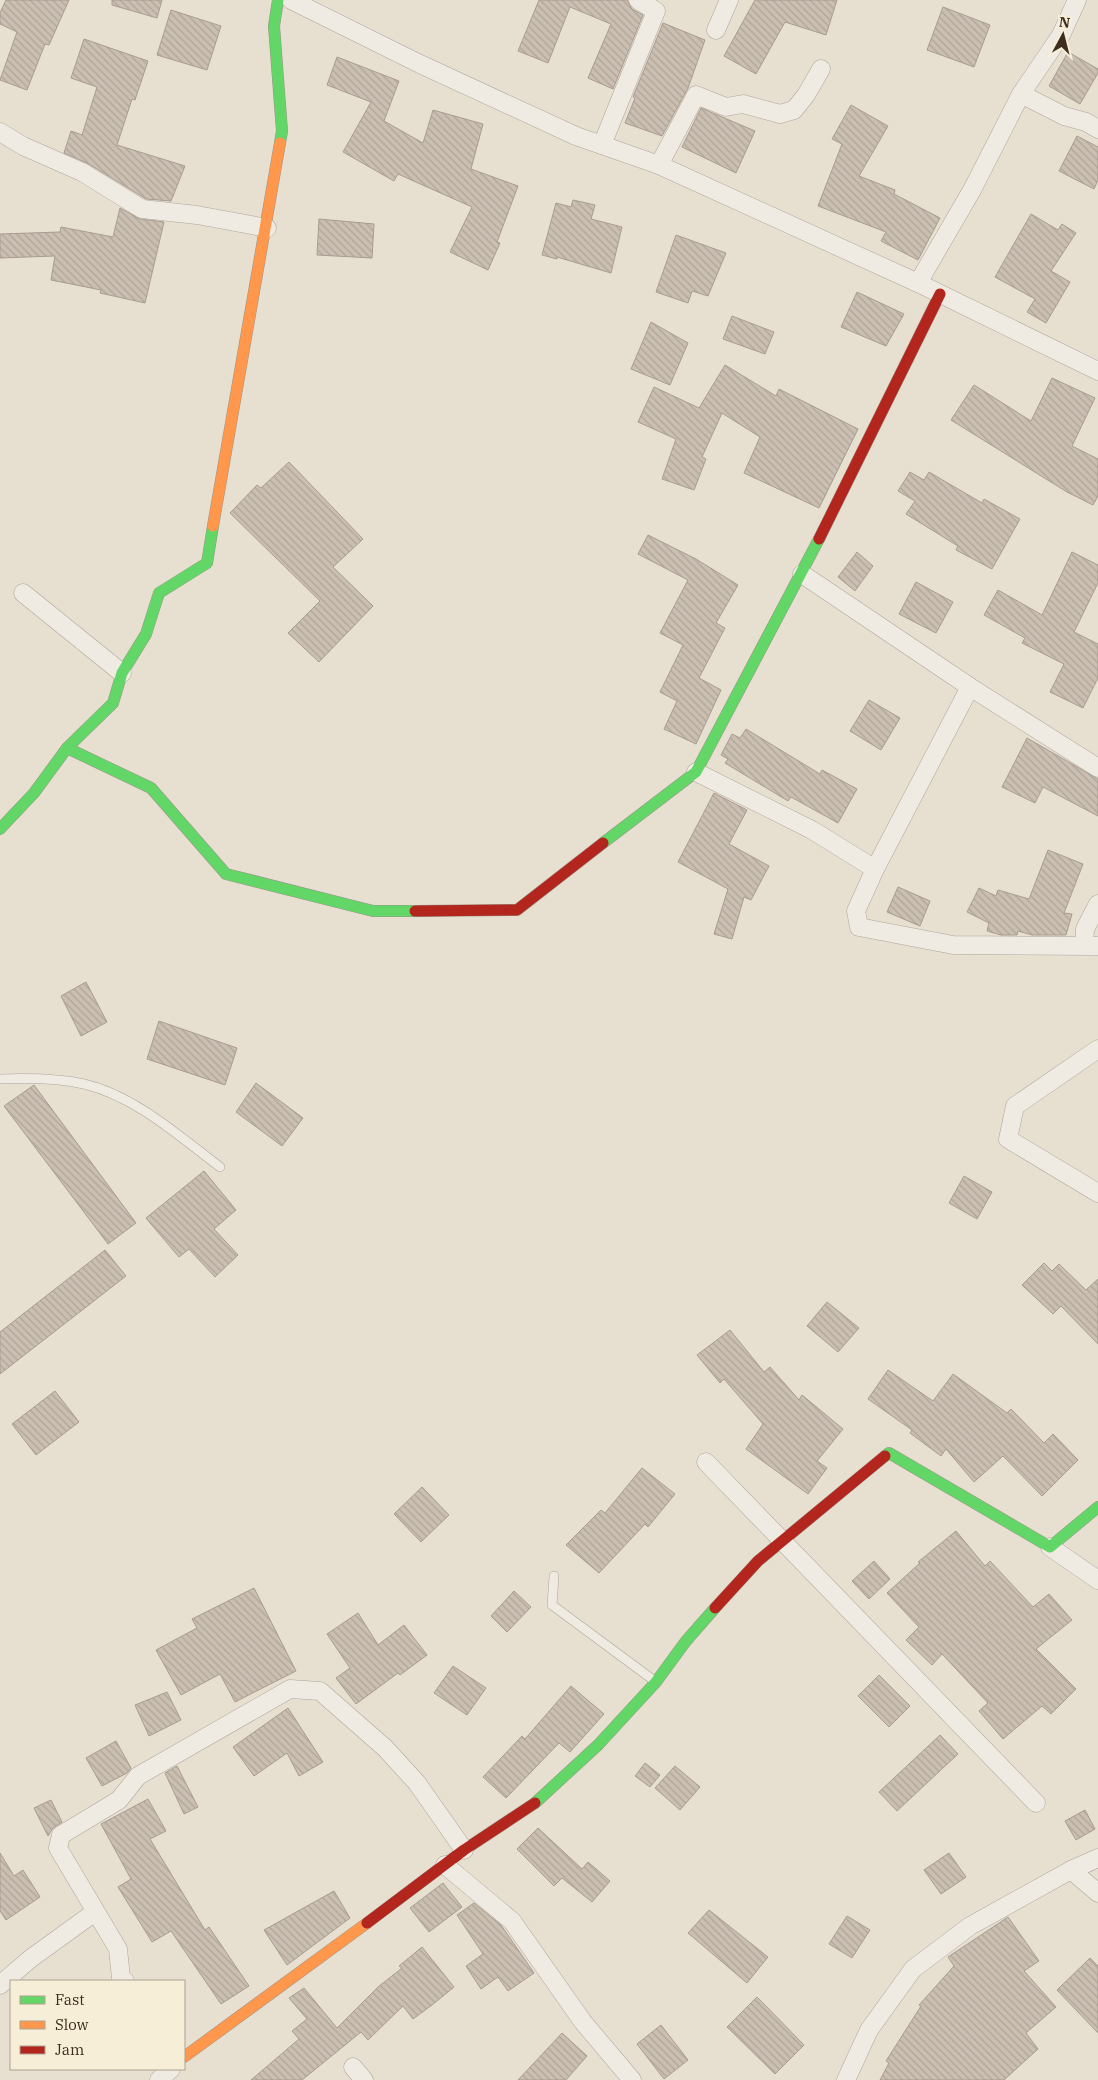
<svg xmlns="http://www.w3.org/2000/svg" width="1098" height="2080" viewBox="0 0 1098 2080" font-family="'IBM Plex Serif',serif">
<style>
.building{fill:url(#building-back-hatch);stroke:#a89c90}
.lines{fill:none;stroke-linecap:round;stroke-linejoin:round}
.lane-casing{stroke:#ada599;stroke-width:10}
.street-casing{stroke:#ada599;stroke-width:19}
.fast-casing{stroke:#9c958a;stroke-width:12}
.slow-casing{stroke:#9c958a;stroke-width:12}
.jam-casing{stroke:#9c958a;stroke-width:12}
.lane{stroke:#efebe3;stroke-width:9}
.street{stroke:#efebe3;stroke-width:18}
.fast{stroke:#63d668;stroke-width:11}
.slow{stroke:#ff974d;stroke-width:11}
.jam{stroke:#b3261e;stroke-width:11}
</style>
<defs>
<pattern id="building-back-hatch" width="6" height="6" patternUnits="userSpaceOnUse" patternTransform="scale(1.25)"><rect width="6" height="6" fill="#cbbfb2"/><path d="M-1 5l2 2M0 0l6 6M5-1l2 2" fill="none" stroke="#afa499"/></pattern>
</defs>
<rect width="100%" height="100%" fill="#e7e0d1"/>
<g class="building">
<polygon points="6,0 69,0 49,45 45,44 27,90 0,80 17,32 0,24 0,13"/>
<polygon points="112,0 162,0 157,18 112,5"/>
<polygon points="539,0 627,0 632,9 643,15 613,89 588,78 611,24 570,7 548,63 518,51"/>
<polygon points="755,0 837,0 826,35 785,22 756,74 724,56"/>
<polygon points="943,7 990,25 974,67 927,50"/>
<polygon points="171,10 221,26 207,70 157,55"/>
<polygon points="663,23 705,40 688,88 662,136 625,123 635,98 633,97"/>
<polygon points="84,39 148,61 135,100 132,99 117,145 185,166 171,201 146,199 87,163 64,153 71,131 82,135 97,87 71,78"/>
<polygon points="1068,52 1098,69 1098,73 1080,104 1049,86"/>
<polygon points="337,57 399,81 384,121 423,143 433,110 483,124 471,169 518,186 497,242 500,243 488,270 450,252 472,207 398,174 394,181 343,152 371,102 327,85"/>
<polygon points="851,105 888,126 859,176 895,190 894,194 940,218 918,260 881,241 886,232 818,206 842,144 832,139"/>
<polygon points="701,108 755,131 736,173 682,147"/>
<polygon points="1077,136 1098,147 1098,180 1094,189 1059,171"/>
<polygon points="573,200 595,205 591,219 622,227 611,273 557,257 557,259 542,255 556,203 571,207"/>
<polygon points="120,208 140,219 164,222 145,303 100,293 101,290 51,280 55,256 0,258 0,234 60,232 61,227 113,237"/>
<polygon points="1031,214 1058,230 1062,224 1076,233 1051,271 1070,282 1046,323 1027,312 1035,299 995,277"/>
<polygon points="319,219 374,224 372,258 317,255"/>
<polygon points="676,235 726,253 708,296 692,291 688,303 656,292"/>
<polygon points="857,292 904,314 886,346 841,327"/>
<polygon points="732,316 774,332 765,354 723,339"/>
<polygon points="651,322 688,343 670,385 631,369"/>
<polygon points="725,365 776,396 779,389 858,429 819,508 744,473 760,437 722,413 702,457 706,459 694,490 662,479 676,439 638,422 654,387 699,408"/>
<polygon points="1052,378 1095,398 1072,446 1098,459 1098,496 1093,505 1067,492 951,420 974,385 1031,421"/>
<polygon points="289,462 363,539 333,567 373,606 319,662 288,633 320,601 230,513 257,485 261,488"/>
<polygon points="910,472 924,480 929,472 982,503 984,499 1020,519 992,569 956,550 958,546 906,514 915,501 898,491"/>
<polygon points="648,535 696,559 738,585 716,623 725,628 699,678 721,690 696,744 664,729 677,701 660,692 683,645 660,633 688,580 638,554"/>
<polygon points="857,552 873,566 855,591 838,577"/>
<polygon points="1072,552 1098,565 1098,583 1074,632 1098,644 1098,678 1083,708 1050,692 1064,664 1022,643 1025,638 984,615 998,590 1042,615"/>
<polygon points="916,582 953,602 936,633 899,614"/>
<polygon points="869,700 900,718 881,750 850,731"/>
<polygon points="746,729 820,774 822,770 857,789 838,823 791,797 788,801 725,763 728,759 721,755 732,734 740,738"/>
<polygon points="1027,738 1098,779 1098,816 1043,787 1035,803 1002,787"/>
<polygon points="714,793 747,810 729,844 769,866 751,900 744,897 732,939 714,934 728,889 678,862"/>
<polygon points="1048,850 1083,864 1064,913 1072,914 1066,935 1032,935 1018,931 1017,935 1001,935 987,931 989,923 967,912 979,888 996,896 998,890 1029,899"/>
<polygon points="898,887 930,901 920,926 887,912"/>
<polygon points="86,982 107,1022 81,1036 61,996"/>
<polygon points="159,1021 237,1048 225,1085 147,1059"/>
<polygon points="256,1083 303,1118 282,1146 236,1112"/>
<polygon points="34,1085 136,1223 108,1244 4,1106"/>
<polygon points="204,1171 236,1210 214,1229 238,1255 215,1277 189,1249 179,1257 146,1218"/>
<polygon points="964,1176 992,1192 977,1219 949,1203"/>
<polygon points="105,1250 126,1276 0,1374 0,1332"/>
<polygon points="1044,1263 1052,1271 1059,1264 1086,1290 1098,1279 1098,1344 1061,1306 1053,1314 1022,1285"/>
<polygon points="827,1302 859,1328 838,1352 807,1326"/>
<polygon points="730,1330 764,1372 770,1367 799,1400 802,1395 843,1429 817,1461 827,1468 808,1494 746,1449 763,1424 724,1379 720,1383 697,1355"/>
<polygon points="888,1370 933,1401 953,1374 1007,1413 1011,1409 1044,1443 1053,1434 1078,1460 1042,1496 1003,1456 974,1482 946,1449 941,1456 910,1433 912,1430 868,1399"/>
<polygon points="55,1391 79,1422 36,1455 12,1424"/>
<polygon points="642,1468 675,1494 648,1527 645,1524 599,1573 566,1545 601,1510 605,1513"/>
<polygon points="422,1487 449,1515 421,1542 394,1514"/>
<polygon points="956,1531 985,1566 990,1561 1033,1607 1049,1594 1072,1620 1036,1649 1076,1689 1051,1714 1042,1706 1003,1739 979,1711 988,1703 942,1654 932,1665 906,1640 919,1627 887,1593 920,1563 918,1562"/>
<polygon points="874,1561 890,1579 869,1599 852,1581"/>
<polygon points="254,1588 296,1671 235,1702 220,1674 181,1695 156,1650 197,1628 192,1619"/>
<polygon points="514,1591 531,1607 507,1632 491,1616"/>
<polygon points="358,1613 378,1645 404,1625 427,1655 400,1675 398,1673 356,1704 336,1678 350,1668 327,1634"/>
<polygon points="453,1666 486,1688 467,1715 434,1693"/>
<polygon points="879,1675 910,1706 889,1727 858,1696"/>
<polygon points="571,1686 604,1714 570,1752 559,1743 506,1798 483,1777 522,1736 525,1739"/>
<polygon points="167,1692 181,1720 149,1736 135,1705"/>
<polygon points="288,1708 323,1762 299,1776 287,1753 254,1776 233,1747"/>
<polygon points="940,1735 958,1754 897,1811 879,1792"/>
<polygon points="116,1741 131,1768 127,1773 102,1786 86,1758"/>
<polygon points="645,1763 660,1775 650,1787 635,1776"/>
<polygon points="177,1766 198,1807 184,1814 165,1773"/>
<polygon points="675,1766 700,1787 680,1810 655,1788"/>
<polygon points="148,1799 166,1831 150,1839 205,1930 209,1927 249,1986 221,2004 171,1931 152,1942 118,1887 131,1879 101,1824"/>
<polygon points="51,1800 62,1822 53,1828 48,1836 34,1808"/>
<polygon points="1085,1810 1095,1829 1076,1840 1065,1821"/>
<polygon points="538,1828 582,1869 588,1862 610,1881 592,1902 562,1878 554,1886 517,1849"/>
<polygon points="0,1853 14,1876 23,1870 40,1897 6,1920 0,1911"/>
<polygon points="949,1853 966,1877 941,1894 924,1870"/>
<polygon points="443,1883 462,1907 429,1932 410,1908"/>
<polygon points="334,1891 350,1918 287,1965 264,1930"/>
<polygon points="474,1903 501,1925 534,1973 508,1991 498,1977 481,1989 466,1966 483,1954 457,1915"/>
<polygon points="709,1910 768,1957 747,1983 688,1933"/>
<polygon points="847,1916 870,1930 852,1958 829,1944"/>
<polygon points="1008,1917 1039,1961 1024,1971 1056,2007 1026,2033 1038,2049 1004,2080 880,2080 889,2063 886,2061 921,2006 919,2005 954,1966 948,1957"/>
<polygon points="422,1947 454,1987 432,2005 413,2019 403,2006 368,2040 361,2032 302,2080 251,2080 299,2039 292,2031 307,2019 289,1998 304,1988 337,2028 378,1987 402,1968 399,1966"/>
<polygon points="1090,1958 1098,1966 1098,2033 1057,1990"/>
<polygon points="757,1997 804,2045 775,2074 727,2027"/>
<polygon points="661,2025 688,2060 664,2079 637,2044"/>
<polygon points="562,2033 587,2056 566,2080 518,2080"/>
</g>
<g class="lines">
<defs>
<g id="lane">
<path d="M0 1079C27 1078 57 1078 84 1084 135 1096 179 1136 220 1167"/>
<polyline points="554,1576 552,1605 656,1682"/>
</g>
<g id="street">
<polyline points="291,0 420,64 576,136 659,165 918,283 1098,371"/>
<polyline points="716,30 729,0"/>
<polyline points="1021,94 1064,116 1086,122 1098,129"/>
<polyline points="0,132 23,146 82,172 142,209 197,215 267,228"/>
<polyline points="602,145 656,11 638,0"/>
<polyline points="659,165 696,95 726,107 743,104 780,114 794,110 806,95 821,69"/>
<polyline points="918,283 972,190 1021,94 1061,35 1077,0"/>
<polyline points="802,574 970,687 1098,768"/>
<polyline points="23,593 122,673"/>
<polyline points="696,772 812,830 875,869 856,911 859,927 953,945 1098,946"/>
<polyline points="875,869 970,687"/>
<polyline points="1084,945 1085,929 1098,904"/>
<polyline points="1098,1049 1015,1106 1008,1139 1098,1193"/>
<polyline points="706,1462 1036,1803"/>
<polyline points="1050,1547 1098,1580"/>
<polyline points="445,1865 512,1921 583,2022 632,2080"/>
<polyline points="1071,1870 1098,1893"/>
<polyline points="125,1981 121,1978 118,1949 58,1848 61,1835 119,1800 138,1776 290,1689 320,1691 385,1748 417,1783 464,1850"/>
<polyline points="0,1985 30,1959 95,1912"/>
<polyline points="353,2067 364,2080"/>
<polyline points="159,2080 171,2069"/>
<polyline points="846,2080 869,2030 913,1969 970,1926 1071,1870 1098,1858"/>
</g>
<g id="fast">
<polyline points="278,0 274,26 282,131 280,143"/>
<polyline points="67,748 151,788 226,874 373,911 415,911"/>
<polyline points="0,829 34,793 67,748 113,703 122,673 146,634 159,593 207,563 213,526"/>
<polyline points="603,843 696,772 819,539"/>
<polyline points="885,1456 889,1453 1050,1547 1098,1507"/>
<polyline points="535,1803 598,1745 656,1682 686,1641 715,1608"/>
</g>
<g id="slow">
<polyline points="213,526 280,143"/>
<polyline points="184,2057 367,1923"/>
</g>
<g id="jam">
<polyline points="819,539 940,294"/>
<polyline points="415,911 517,910 603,843"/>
<polyline points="715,1608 758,1561 885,1456"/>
<polyline points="367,1923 464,1850 535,1803"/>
</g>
</defs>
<use href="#lane" class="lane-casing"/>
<use href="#street" class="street-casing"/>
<use href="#fast" class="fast-casing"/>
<use href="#slow" class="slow-casing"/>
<use href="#jam" class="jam-casing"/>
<use href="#lane" class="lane"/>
<use href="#street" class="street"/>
<use href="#fast" class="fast"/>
<use href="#slow" class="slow"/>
<use href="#jam" class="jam"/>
</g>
<rect x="10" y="1980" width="175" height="90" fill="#f7eed8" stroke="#ada18e"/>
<rect x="20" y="1996" width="25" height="8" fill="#63d668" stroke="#ada18e"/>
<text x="55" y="2005" font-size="15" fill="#3d2e20">Fast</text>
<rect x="20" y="2021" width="25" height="8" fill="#ff974d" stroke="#ada18e"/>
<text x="55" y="2030" font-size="15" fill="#3d2e20">Slow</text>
<rect x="20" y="2046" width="25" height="8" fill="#b3261e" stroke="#ada18e"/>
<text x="55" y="2055" font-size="15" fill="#3d2e20">Jam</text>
<g transform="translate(1063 35) rotate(7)" stroke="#f7eed8" stroke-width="4" paint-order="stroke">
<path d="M0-4L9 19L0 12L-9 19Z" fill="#3d2e20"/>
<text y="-8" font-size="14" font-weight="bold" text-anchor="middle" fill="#3d2e20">N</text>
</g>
</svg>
